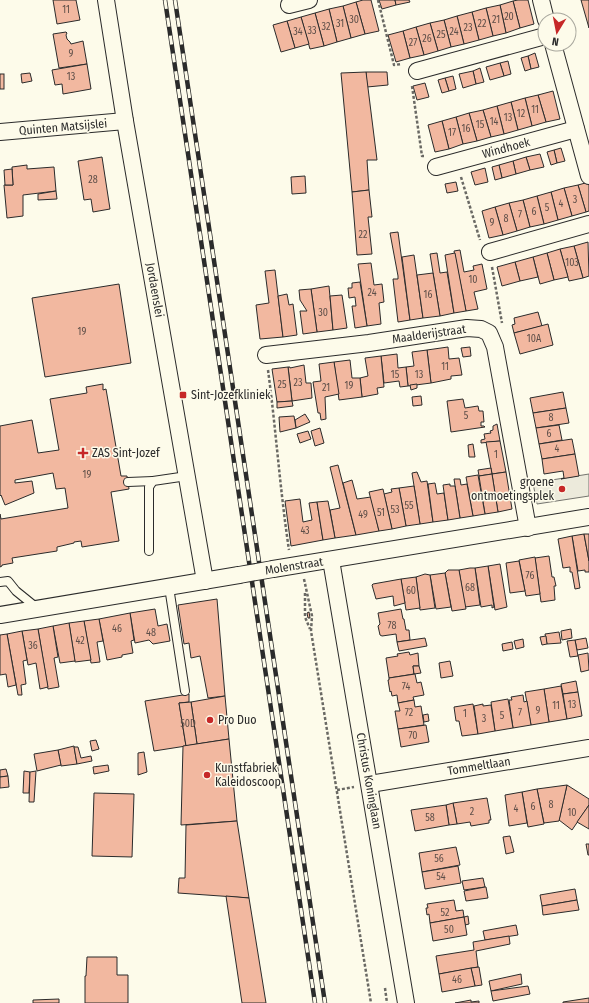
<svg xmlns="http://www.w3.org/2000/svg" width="589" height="1003" viewBox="0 0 589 1003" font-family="'Fira Sans Condensed',sans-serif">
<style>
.parking{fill:#eceadb;stroke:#74746e}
.building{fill:#f2b8a0;stroke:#2b2b2b}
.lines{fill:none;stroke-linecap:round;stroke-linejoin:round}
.lane-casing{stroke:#2b2b2b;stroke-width:10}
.street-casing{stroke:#2b2b2b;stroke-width:18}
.path{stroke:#6a6964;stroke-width:2.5;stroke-dasharray:3 2;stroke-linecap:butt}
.lane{stroke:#fdfbea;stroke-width:8}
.street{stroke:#fdfbea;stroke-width:16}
.rail-casing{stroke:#2b2b2b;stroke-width:4.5}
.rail{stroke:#fdfbea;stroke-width:3;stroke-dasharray:9;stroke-linecap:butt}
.street-bridge-casing{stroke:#2b2b2b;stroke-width:18;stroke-linecap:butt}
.street-bridge{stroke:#fdfbea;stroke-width:16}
.poi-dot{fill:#c62828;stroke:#fdfbea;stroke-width:1.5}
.labels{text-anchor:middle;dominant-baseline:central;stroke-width:3;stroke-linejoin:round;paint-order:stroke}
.number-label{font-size:10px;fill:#5d4e48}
.street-label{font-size:12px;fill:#2b2b2b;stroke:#fdfbea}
.poi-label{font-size:12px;fill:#2b2b2b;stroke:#fdfbea;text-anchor:start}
</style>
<rect width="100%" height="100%" fill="#fdfbea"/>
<polygon class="parking" points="589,474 589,496 537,504 533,483"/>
<g class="building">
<polygon points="53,0 76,0 80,20 57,24"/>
<polygon points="363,0 371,0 379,31 365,34 356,2"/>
<polygon points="379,0 395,0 396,5 382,9"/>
<polygon points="395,0 409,0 410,2 396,5"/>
<polygon points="518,0 528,0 534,24 520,28 513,1"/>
<polygon points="581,0 589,0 589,28"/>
<polygon points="513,1 520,28 506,33 500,5"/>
<polygon points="356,2 365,34 351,38 343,6"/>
<polygon points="500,5 506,33 493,36 486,8"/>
<polygon points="343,6 351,38 337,42 329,9"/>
<polygon points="486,8 493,36 479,40 472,12"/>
<polygon points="329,9 337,42 324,46 315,13"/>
<polygon points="472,12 479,40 464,44 457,16"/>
<polygon points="315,13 324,46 310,49 301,17"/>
<polygon points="457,16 464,44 451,47 444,20"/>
<polygon points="301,17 309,44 295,48 287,21"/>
<polygon points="444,20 451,47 438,51 430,23"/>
<polygon points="287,21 295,48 281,52 273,25"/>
<polygon points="430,23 438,51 424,55 416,27"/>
<polygon points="416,27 424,55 410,58 403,31"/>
<polygon points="403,31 410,58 396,62 388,35"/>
<polygon points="66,32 67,33 66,35 67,39 70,42 71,44 83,41 87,64 59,68 53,34"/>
<polygon points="535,53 539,67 531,69 528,56"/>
<polygon points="528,56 531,69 525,71 521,58"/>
<polygon points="508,61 511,74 504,76 500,63"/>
<polygon points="500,63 504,76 490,80 486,67"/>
<polygon points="87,64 91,89 63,94 62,84 55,85 52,70"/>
<polygon points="480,68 484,82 476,84 473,71"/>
<polygon points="473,71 476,84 463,88 459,74"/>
<polygon points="366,72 387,72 388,85 367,87"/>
<polygon points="366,72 377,160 367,160 369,190 352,192 341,73"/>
<polygon points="30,73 32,81 22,83 21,74"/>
<rect x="0" y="74" width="4" height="15"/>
<polygon points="453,76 456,89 449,91 445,78"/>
<polygon points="445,78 449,91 442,93 438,80"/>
<polygon points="425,83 429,97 417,100 413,86"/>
<polygon points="553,91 560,119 546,122 538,95"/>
<polygon points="538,95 546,122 532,126 525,98"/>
<polygon points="525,98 532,126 518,130 511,102"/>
<polygon points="511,102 518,130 504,134 497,106"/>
<polygon points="497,106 504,134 491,137 483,110"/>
<polygon points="483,110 491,137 477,141 469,113"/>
<polygon points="469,113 477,141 463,144 456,117"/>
<polygon points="456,117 463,144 449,149 442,121"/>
<polygon points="442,121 449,149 435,152 428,125"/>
<polygon points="561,148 565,161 557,163 554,150"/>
<polygon points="554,150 557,163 551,165 547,152"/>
<polygon points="540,154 544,167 530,170 526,157"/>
<polygon points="102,157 110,209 93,212 91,199 84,200 78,161"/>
<polygon points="526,157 530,170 516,174 513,161"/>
<polygon points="513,161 516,174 502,178 499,165"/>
<polygon points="27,165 27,169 54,167 56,191 23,195 23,216 7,218 4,185 13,185 12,167"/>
<polygon points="499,165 502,178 495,180 492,167"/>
<polygon points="485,168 488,182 475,185 471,172"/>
<polygon points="12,169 13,185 5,185 4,170"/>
<polygon points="305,176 306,193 292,194 291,177"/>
<polygon points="456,182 458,191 447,193 445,184"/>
<polygon points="589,182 589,211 586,212 578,185"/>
<polygon points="578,185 586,212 572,216 564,188"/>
<polygon points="564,188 572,216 558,220 551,192"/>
<polygon points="369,190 372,217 368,217 372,254 357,255 352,192"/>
<polygon points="56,191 57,199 38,200 38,194"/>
<polygon points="551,192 558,220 544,224 537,196"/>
<polygon points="537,196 544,224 530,227 523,200"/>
<polygon points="523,200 530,227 517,231 509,203"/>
<polygon points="509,203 517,231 503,235 495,207"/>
<polygon points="495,207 503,235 489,238 482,211"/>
<polygon points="398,232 410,320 398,322 393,279 398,279 398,276 390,233"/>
<polygon points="588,242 589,276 583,278 574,246"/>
<polygon points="574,246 583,278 569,281 560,249"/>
<polygon points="560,249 568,277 554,280 547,253"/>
<polygon points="460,250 464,272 474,270 473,266 482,264 487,289 474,292 478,309 466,311 454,251"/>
<polygon points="437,253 440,273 447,272 454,313 440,316 430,254"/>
<polygon points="455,253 466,311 454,313 445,255"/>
<polygon points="547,253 554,280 540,284 533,257"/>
<polygon points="414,255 423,318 410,320 402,257"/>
<polygon points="533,257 538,277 520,281 515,262"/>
<polygon points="515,262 520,281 502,286 497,267"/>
<polygon points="371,263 374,285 382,284 384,302 379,303 381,324 367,326 358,264"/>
<polygon points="275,270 283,337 260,339 256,305 269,303 265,271"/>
<polygon points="433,273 440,316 423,318 417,275"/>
<polygon points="360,282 367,326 355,328 352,306 356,306 355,297 349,298 348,288 352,288 352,283"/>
<polygon points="119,284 131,363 45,377 32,298"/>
<polygon points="329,286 333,330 317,332 311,289"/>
<polygon points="311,289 317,332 303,334 300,311 307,311 300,300 299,290"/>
<polygon points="287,294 289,305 293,304 297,335 283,337 278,296"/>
<polygon points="342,295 347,328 333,330 330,296"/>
<polygon points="538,312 542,326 514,333 512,325 515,324 514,318"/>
<polygon points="548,324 553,345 520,354 514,333"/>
<polygon points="448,347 449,359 459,358 462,375 451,376 451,379 431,383 427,350"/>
<polygon points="470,347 471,356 463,357 461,348"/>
<polygon points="427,350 431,383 408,386 406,367 414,366 412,352"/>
<polygon points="397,354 398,368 406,367 408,386 400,387 399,381 384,383 381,356"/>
<polygon points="381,356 384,387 377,388 378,394 362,397 360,378 368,376 365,358"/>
<polygon points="350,360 352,378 360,378 362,397 339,400 334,362"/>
<polygon points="334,362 339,394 325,397 326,419 321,420 320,413 318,413 313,382 321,381 319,364"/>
<polygon points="304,365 306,383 311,383 312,398 292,401 288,367 290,367 290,368"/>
<polygon points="288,367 292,401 277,402 272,369"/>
<polygon points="103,384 103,390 106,389 121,476 127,476 129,489 111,492 119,541 82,547 81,541 74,542 74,543 57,547 57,551 12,558 13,563 2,565 2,566 0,567 0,514 1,519 68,508 65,488 56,489 53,473 15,480 15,483 32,481 34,493 5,505 1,495 0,496 0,426 32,420 38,453 59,450 50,399 87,393 86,387"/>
<polygon points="417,384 417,388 411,390 410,385"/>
<polygon points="563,392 566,408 533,413 530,398"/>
<polygon points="421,396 422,405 413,406 412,397"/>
<polygon points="463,399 465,408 478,406 479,411 483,411 484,422 481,422 481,426 484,426 485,427 451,432 447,401"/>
<polygon points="292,401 293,406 277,408 277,402"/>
<polygon points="566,408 569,423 536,428 533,413"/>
<polygon points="305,414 310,422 296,428 295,420"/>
<polygon points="294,416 296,428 280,432 279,417"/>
<polygon points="497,424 500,441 481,443 481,440 485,439 484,434 491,433 490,431 493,430 493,426"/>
<polygon points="559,425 562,440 539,444 536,428"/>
<polygon points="320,428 324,443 315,446 311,431"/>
<polygon points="308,431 311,439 300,443 297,434"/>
<polygon points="572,439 575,454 542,459 539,444"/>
<polygon points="500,441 506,472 492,474 486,442"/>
<polygon points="473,444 475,457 469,457 468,445"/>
<polygon points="575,454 579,476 561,479 564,478 563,471 544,474 542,459"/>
<polygon points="338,465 356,535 335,538 330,510 340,508 330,467"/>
<polygon points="491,468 492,474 479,476 478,470"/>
<polygon points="417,472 421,482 427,481 433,522 420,524 412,473"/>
<polygon points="506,472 512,509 498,512 492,474"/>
<polygon points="492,474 498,512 485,514 479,476"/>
<polygon points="478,475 485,514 473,516 466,477"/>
<polygon points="454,479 460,479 461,485 467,484 473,516 460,518"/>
<polygon points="352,480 357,499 371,497 379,531 356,535 343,483"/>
<polygon points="435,483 437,494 444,493 448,520 433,522 428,484"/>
<polygon points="450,484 450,486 455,486 460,518 448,520 443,485"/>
<polygon points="414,486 420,524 406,526 399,488"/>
<polygon points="399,488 406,526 392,529 384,494 392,492 391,489"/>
<polygon points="383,489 392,529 379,531 369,492"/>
<polygon points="300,499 303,522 312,520 309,503 317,502 323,540 291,546 285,501"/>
<polygon points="328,501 335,538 323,540 317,502"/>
<polygon points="584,534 589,561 589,572 585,572 585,570 578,571 572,536"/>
<polygon points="584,534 589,534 589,561"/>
<polygon points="572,536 580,588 575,589 572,572 570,572 570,567 563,568 558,539"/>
<polygon points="549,556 552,577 554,577 556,586 554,586 555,600 541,602 535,558"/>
<polygon points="535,557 540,594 526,596 519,560"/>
<polygon points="519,561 525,591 510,593 506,563"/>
<polygon points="500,564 507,607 495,610 488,566"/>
<polygon points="488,566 494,607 492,608 492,605 481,607 475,568"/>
<polygon points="470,568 475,568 480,605 465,607 459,570"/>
<polygon points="448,570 459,570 466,609 452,611 445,573"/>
<polygon points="445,573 451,607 436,609 430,575"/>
<polygon points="425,574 430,575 435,608 420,610 416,577"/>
<polygon points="416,577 420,608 406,610 401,579"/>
<polygon points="401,579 405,603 394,606 393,596 376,599 372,585 373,584"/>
<polygon points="217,599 225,696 208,698 200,656 191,658 189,643 184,644 178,605"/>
<polygon points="155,609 158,626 167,624 170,641 153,644 149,640 135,643 130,613"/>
<polygon points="401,609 403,619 404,619 406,630 409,630 410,640 397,642 396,634 382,636 380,635 378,626 380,624 378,613"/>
<polygon points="309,612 310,618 308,618 307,613"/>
<polygon points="130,613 134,640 131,641 133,653 122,655 122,657 107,660 99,619"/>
<polygon points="99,619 103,641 97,642 100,662 91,663 84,621"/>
<polygon points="84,621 91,660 75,662 69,623"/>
<polygon points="69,623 75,661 60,663 53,626"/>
<polygon points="53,626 58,657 54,658 59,687 48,689 38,629"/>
<polygon points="38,629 48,687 40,689 36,663 28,665 22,631"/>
<polygon points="571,629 572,638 562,640 561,631"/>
<polygon points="22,631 27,660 23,661 26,684 21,685 22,695 18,695 7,634"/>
<polygon points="559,632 561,643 547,644 545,634"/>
<polygon points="7,634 16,685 8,687 6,674 0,675 0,635"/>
<polygon points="546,636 547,644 542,645 540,637"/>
<polygon points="425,638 427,646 399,651 397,642"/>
<polygon points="586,638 588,648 577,650 575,640"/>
<polygon points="523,639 524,647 516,649 514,641"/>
<polygon points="575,640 578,656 570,657 567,641"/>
<polygon points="512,642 513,649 503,651 502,644"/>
<polygon points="409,652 410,655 418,653 419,666 413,666 414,674 389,678 386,658 398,656 397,654"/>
<polygon points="588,653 589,670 581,672 578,655"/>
<polygon points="450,661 453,676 441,678 439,663"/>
<polygon points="413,666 419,666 421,673 414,674"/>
<polygon points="415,674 417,683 421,682 424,695 413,697 414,700 398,703 397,695 392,696 391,691 390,692 388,680 389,680 389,678"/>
<polygon points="576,681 578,692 563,694 561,684"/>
<polygon points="561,686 567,719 549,722 544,689"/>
<polygon points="544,689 549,722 531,725 525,692"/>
<polygon points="578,692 582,716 567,719 563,694"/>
<polygon points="189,694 189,702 179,703 186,746 154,751 145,701"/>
<polygon points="523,695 524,702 527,701 531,725 513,728 509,700 512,700 511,697"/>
<polygon points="225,696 229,739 197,744 191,702"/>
<polygon points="508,699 513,728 495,731 491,702"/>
<polygon points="414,700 415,707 421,706 424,725 398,729 395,711 400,711 398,703"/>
<polygon points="191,702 197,744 186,746 179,703"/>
<polygon points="473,704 478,734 462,736 459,721 456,721 454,707"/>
<polygon points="483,704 483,706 491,705 495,731 478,734 474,706"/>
<polygon points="428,714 429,721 424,722 423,715"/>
<polygon points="426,725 429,742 401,747 398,729"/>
<polygon points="229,739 237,821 181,825 183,746"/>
<polygon points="96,740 99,749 92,751 90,741"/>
<polygon points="74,746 77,764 61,766 58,750"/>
<polygon points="74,747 78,747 81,758 91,756 92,761 77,764"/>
<polygon points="58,750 61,765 37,771 34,754"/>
<polygon points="144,752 147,772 138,775 138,753"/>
<polygon points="108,765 109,771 94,774 93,767"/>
<polygon points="6,769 8,776 0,777 0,770"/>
<polygon points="24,771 30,772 29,793 23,793"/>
<polygon points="36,771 34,802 29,802 30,772"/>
<polygon points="8,776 9,787 0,788 0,777"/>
<polygon points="567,785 589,799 589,805 572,830 559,820"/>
<polygon points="567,785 559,821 544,823 537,789"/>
<polygon points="537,789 544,824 528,827 522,792"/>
<polygon points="522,792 527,823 509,826 505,795"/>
<polygon points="94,793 134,794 132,857 92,856"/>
<polygon points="487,798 491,820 489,820 489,823 471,826 470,822 457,824 453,803"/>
<polygon points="453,803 457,824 449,825 446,805"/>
<polygon points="446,805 449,825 415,831 411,810"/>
<polygon points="589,805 589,829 577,822"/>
<polygon points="237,821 249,898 178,893 179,878 185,878 186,825"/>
<polygon points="510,836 514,852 506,854 503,837"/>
<polygon points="586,844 589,844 589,855 588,855"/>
<polygon points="456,847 460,865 422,872 419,853"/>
<polygon points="458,866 461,883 425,889 422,872"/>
<polygon points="483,878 485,887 464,890 462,881"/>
<polygon points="485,887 486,887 488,898 466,901 464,891"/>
<polygon points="575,889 577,900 542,906 540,895"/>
<polygon points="226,896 249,898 266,1003 242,1003"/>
<polygon points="454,900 456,911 463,910 464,917 430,923 429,914 427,915 426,908 428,908 427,904"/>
<polygon points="577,900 579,910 543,915 542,906"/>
<polygon points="468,916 469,924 465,925 464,917"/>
<polygon points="464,917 467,935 433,941 430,923"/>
<polygon points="516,925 518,935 485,940 483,931"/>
<polygon points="509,936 510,944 476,951 478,967 439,974 436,956 474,950 473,942"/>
<polygon points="87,957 117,957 117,975 128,975 128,1003 85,1003 85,976 86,976"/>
<polygon points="479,967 482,985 475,986 471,968"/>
<polygon points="471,968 475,986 442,992 439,974"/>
<polygon points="521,974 522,984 491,991 489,981"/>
<polygon points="528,986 530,994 493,1001 491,991"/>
<polygon points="589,998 589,1003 563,1003 563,1002"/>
<polygon points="59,999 59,1003 33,1003 33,1000"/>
<polygon points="471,1000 471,1002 479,1001 479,1003 455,1003"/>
</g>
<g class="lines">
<defs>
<g id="lane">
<polyline points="128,482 153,481"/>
<polyline points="149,551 149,487 153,481 187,476"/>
<polyline points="0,582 8,581 16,591 37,608"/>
<polyline points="169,587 185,691"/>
</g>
<g id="street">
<polyline points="106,0 125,121 205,581"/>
<polyline points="541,0 546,20"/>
<polyline points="289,5 309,0"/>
<polyline points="553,44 589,176"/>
<polyline points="417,71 545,36"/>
<polyline points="0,132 125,121"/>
<polyline points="436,167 576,129"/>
<polyline points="490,252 589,224"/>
<polyline points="266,355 369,343 467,328 481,329 489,333 495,347 528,528"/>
<polyline points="331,560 406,1003"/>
<polyline points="273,569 589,517"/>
<polyline points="0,615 239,575"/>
<polyline points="370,784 589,748"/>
</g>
</defs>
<use href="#lane" class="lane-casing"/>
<use href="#street" class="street-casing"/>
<g class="path">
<polyline points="378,0 394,65 402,64"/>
<polyline points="412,86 422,156 424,156"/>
<polyline points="461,177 480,240"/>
<polyline points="492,267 502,323"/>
<path d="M268 370C276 430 280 490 289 550"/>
<polyline points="304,579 312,616 311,631 371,1003"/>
<polyline points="305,593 305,617 310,629"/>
<polyline points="337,790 354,787"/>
<polyline points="385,988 387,1003"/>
</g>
<use href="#lane" class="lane"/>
<use href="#street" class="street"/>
<defs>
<g id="rail">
<polyline points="165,0 315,1003"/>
<polyline points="175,0 325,1003"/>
</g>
</defs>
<use href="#rail" class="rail-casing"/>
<use href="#rail" class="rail"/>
<defs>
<polyline id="street-bridge" points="239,575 273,569"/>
</defs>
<use href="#street-bridge" class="street-bridge-casing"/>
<use href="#street-bridge" class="street-bridge"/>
</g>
<g class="poi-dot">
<rect x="179" y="391" width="8" height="8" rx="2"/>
<path d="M81 447h4v4h4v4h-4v4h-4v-4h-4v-4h4z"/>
<circle cx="562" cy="489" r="4"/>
<circle cx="210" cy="720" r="4"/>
<circle cx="207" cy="775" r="4"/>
</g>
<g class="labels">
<g class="number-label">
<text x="66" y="10">11</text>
<text x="509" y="17">20</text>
<text x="354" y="20">30</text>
<text x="496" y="20">21</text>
<text x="340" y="24">31</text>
<text x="482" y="24">22</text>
<text x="326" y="27">32</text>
<text x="468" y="28">23</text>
<text x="312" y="31">33</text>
<text x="298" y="32">34</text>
<text x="454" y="32">24</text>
<text x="441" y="35">25</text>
<text x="427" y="39">26</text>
<text x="413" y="43">27</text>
<text x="71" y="54">9</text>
<text x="71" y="77">13</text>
<text x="535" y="110">11</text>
<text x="521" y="114">12</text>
<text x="508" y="118">13</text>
<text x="494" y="122">14</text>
<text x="480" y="125">15</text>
<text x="466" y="129">16</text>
<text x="452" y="133">17</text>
<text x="93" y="180">28</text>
<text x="575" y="200">3</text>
<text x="561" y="204">4</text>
<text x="547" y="208">5</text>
<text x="534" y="212">6</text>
<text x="520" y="215">7</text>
<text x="506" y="219">8</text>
<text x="492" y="223">9</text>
<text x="363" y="235">22</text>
<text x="572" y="263">103</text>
<text x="473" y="280">10</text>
<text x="372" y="293">24</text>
<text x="428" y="295">16</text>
<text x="323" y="313">30</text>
<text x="82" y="332">19</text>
<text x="534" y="339">10A</text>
<text x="445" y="367">11</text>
<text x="395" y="375">15</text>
<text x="419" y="375">13</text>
<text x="298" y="383">23</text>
<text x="282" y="385">25</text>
<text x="349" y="386">19</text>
<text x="326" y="388">21</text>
<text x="466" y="416">5</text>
<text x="551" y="418">8</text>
<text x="549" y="434">6</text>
<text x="557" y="449">4</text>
<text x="496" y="455">1</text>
<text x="87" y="475">19</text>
<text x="409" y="506">55</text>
<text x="395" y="510">53</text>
<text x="381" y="513">51</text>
<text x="363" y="515">49</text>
<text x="305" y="531">43</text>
<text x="530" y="576">76</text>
<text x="470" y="588">68</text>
<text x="411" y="591">60</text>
<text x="392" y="626">78</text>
<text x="117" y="629">46</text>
<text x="151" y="633">48</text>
<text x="80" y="641">42</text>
<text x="33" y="646">36</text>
<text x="406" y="687">74</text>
<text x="572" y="705">13</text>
<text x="556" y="706">11</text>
<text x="538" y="711">9</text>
<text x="409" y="713">72</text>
<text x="520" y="713">7</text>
<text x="465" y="714">1</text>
<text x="502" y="716">5</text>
<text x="484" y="719">3</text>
<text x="188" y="724">50D</text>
<text x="413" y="736">70</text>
<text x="551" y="805">8</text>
<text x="533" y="807">6</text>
<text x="516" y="809">4</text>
<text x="472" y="812">2</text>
<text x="572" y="813">10</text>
<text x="430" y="818">58</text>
<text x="439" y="859">56</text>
<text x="441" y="877">54</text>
<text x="445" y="913">52</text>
<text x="449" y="930">50</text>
<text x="457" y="980">46</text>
</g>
<g class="street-label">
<text transform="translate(63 127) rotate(-5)">Quinten Matsijslei</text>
<text transform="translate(506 148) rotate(-15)">Windhoek</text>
<text transform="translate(155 290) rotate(80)">Jordaenslei</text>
<text transform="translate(429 334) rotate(-8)">Maalderijstraat</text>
<text transform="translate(294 566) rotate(-9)">Molenstraat</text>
<text transform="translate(479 766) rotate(-9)">Tommeltlaan</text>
<text transform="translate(369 781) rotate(80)">Christus Koninglaan</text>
</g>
<g class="poi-label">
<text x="191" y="395">Sint-Jozefkliniek</text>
<text x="92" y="453">ZAS Sint-Jozef</text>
<text x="554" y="482" text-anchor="end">groene<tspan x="554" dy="14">ontmoetingsplek</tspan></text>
<text x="218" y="720">Pro Duo</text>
<text x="215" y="768">Kunstfabriek<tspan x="215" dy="14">Kaleidoscoop</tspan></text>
</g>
</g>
<g transform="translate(557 32) rotate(190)"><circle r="19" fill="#fdfbea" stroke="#a9a89e"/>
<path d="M0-3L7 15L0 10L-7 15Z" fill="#c62828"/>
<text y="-6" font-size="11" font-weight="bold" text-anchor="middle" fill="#2b2b2b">N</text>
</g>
</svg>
